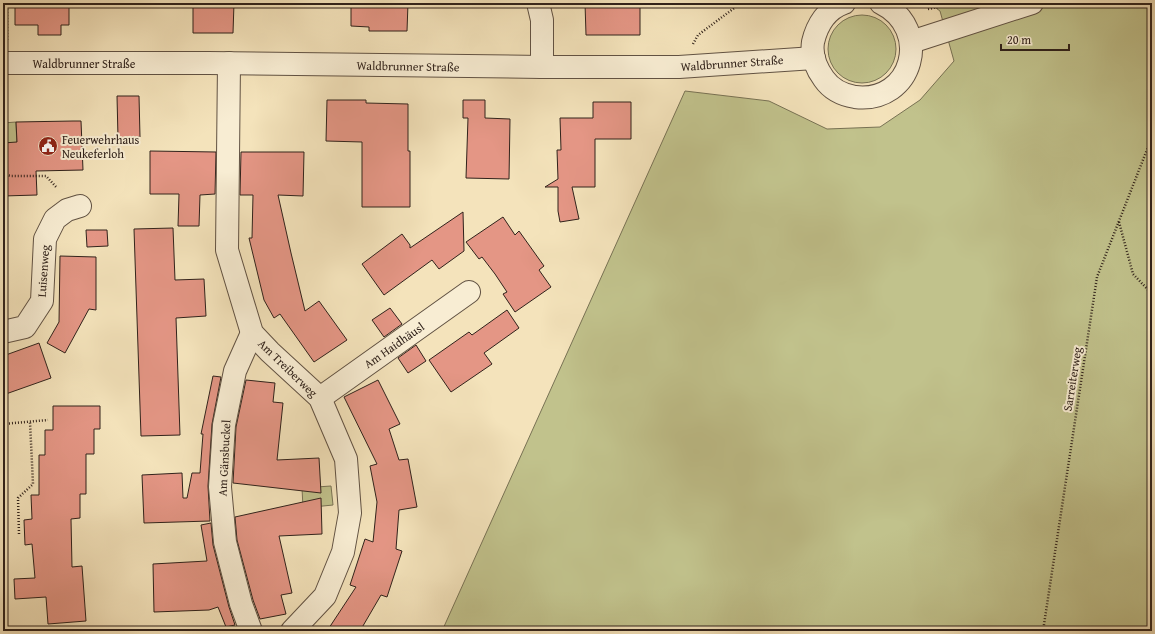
<svg xmlns="http://www.w3.org/2000/svg" width="1155" height="634" viewBox="0 0 1155 634" font-family="'Gentium Book Plus',serif">
<style>
.green{fill:#c1c28c;stroke:#787254}
.building{fill:#e49685;stroke:#30221b}
.lines{fill:none;stroke-linecap:round;stroke-linejoin:round}
.minor-casing{stroke:#615243;stroke-width:24}
.tertiary-casing{stroke:#615243;stroke-width:24}
.path{stroke:#30221b;stroke-width:2.5;stroke-dasharray:1 2;stroke-linecap:butt}
.minor{stroke:#f8edd3;stroke-width:22}
.tertiary{stroke:#f8edd3;stroke-width:22}
.labels{text-anchor:middle;dominant-baseline:central;stroke-width:4;stroke-linejoin:round;paint-order:stroke}
.street-label{font-size:12px;fill:#30221b;stroke:#f8edd3}
.poi-label{font-size:12px;fill:#30221b;stroke:#f8edd3;text-anchor:start}
</style>
<rect width="100%" height="100%" fill="#f4e3bb"/>
<filter id="stains"><feTurbulence type="fractalNoise" baseFrequency=".005" numOctaves="4"/><feColorMatrix values="0 0 0 0 .2 0 0 0 0 .09 0 0 0 0 .02 0 0 0 .5 -.17"/></filter>
<radialGradient id="worn" r=".72"><stop offset=".6" stop-color="#630" stop-opacity="0"/><stop offset="1" stop-color="#630" stop-opacity=".3"/></radialGradient>
<g class="green">
<polygon points="929,3 1152,3 1152,631 442,631 685,91 769,101 827,129 880,127 920,100 954,61 940,11"/>
<circle cx="862" cy="49" r="34"/>
<polygon points="16,122 18,179 3,179 3,123"/>
<polygon points="331,486 333,505 303,508 302,488"/>
</g>
<g class="building">
<polygon points="15,3 69,3 69,25 61,25 61,35 38,35 38,25 15,25"/>
<polygon points="193,3 234,3 233,33 193,33"/>
<polygon points="351,3 408,3 407,31 369,31 369,27 351,26"/>
<polygon points="585,3 640,3 640,35 586,35"/>
<polygon points="117,96 139,96 140,137 118,138"/>
<polygon points="327,100 366,100 366,103 408,104 408,151 410,151 410,207 362,207 362,142 326,141"/>
<polygon points="463,100 485,100 485,118 510,119 509,179 466,178 468,118 463,118"/>
<polygon points="593,102 631,102 631,139 595,139 595,187 572,187 579,219 560,222 558,211 558,187 545,187 558,179 557,150 561,150 560,118 593,118"/>
<polygon points="73,121 81,121 83,170 36,171 37,195 3,196 3,143 17,142 16,122"/>
<polygon points="150,151 216,152 215,194 200,195 199,226 178,226 179,194 150,194"/>
<polygon points="241,152 304,152 303,196 278,195 291,253 305,311 319,301 347,340 314,362 280,314 274,318 264,300 249,238 252,238 253,195 240,195"/>
<polygon points="463,212 464,251 439,269 432,260 384,295 362,264 402,234 410,245 410,248"/>
<polygon points="503,217 515,235 519,231 544,266 539,270 551,287 515,312 503,294 507,292 495,274 482,257 479,259 466,242"/>
<polygon points="173,228 175,280 204,279 206,316 176,318 180,435 141,436 134,229"/>
<polygon points="86,230 107,230 108,246 87,247"/>
<polygon points="60,256 96,257 96,310 89,309 65,353 47,343 59,322"/>
<polygon points="390,308 402,324 384,337 372,320"/>
<polygon points="507,310 519,328 484,353 492,364 451,392 429,360 469,332 472,335"/>
<polygon points="39,343 51,378 3,395 3,356"/>
<polygon points="416,345 426,361 408,373 398,358"/>
<polygon points="213,376 221,377 212,424 208,486 210,521 144,523 142,475 182,473 183,498 187,498 192,473 200,473 203,434 201,434"/>
<polygon points="246,380 275,383 273,402 283,403 277,460 319,458 321,493 233,483 236,427"/>
<polygon points="378,380 400,424 389,429 399,460 408,459 417,507 399,510 396,549 402,551 387,597 381,595 360,631 327,631 356,587 350,585 365,539 373,542 377,502 370,466 377,464 344,397"/>
<polygon points="53,406 100,406 100,429 94,429 94,454 86,454 86,494 80,494 80,518 71,519 72,567 82,566 86,621 48,624 46,597 15,599 14,579 35,578 32,544 25,545 24,520 32,519 31,495 39,495 39,455 45,455 45,430 53,430"/>
<polygon points="321,498 322,534 279,536 292,593 281,595 286,614 260,619 253,600 237,540 235,517"/>
<polygon points="211,523 213,545 229,607 235,625 226,627 218,607 209,610 154,612 153,564 207,561 201,525"/>
</g>
<g class="lines">
<defs>
<g id="minor">
<polyline points="538,3 542,20 542,67"/>
<polyline points="229,63 227,250 252,333 270,352 320,398 346,459 350,513 343,552 325,596 292,631"/>
<polyline points="3,332 25,327 42,301 45,239 55,219 67,210 80,206"/>
<polyline points="320,398 469,292"/>
<polyline points="251,631 241,604 225,542 220,487 224,425 235,371 252,333"/>
</g>
<g id="tertiary">
<path d="M844 3C827 9 817 25 813 42 811 55 816 68 824 79 831 89 843 95 855 97 913 104 933 29 881 3"/>
<polyline points="911,42 1032,3"/>
<polyline points="3,63 208,63 542,67 679,67 814,58"/>
</g>
</defs>
<use href="#minor" class="minor-casing"/>
<use href="#tertiary" class="tertiary-casing"/>
<g class="path">
<polyline points="7,3 7,41"/>
<polyline points="928,9 943,6"/>
<polyline points="693,44 698,35 741,3"/>
<polyline points="3,174 11,176 46,176 57,188"/>
<polyline points="1119,222 1133,274 1152,294"/>
<polyline points="3,424 48,420"/>
<polyline points="19,534 18,498 33,484 30,422"/>
<polyline points="1043,631 1097,277 1152,137"/>
</g>
<use href="#minor" class="minor"/>
<use href="#tertiary" class="tertiary"/>
</g>
<defs>
<symbol id="civic-disc" viewBox="-11 -11 22 22"><circle r="9.5" fill="#8f2418" stroke="#f8edd3"/><path d="M-.6-6.5H3V-4.5H.6V-3L4-1V1h2V6H-6V1h2V-1L-.6-3ZM-1.2 2.5V6h2.4V2.5Z" fill="#fff"/></symbol>
</defs>
<g fill-rule="evenodd">
<use href="#civic-disc" x="37" y="135" width="22" height="22"/>
</g>
<g class="labels">
<g class="street-label">
<text x="84" y="63">Waldbrunner Straße</text>
<text transform="translate(732 63) rotate(-4)">Waldbrunner Straße</text>
<text transform="translate(408 66) rotate(1)">Waldbrunner Straße</text>
<text transform="translate(43 271) rotate(-86)">Luisenweg</text>
<text transform="translate(394 345) rotate(-35)">Am Haidhäusl</text>
<text transform="translate(288 368) rotate(44)">Am Treiberweg</text>
<text transform="translate(1072 379) rotate(-81)">Sarreiterweg</text>
<text transform="translate(224 458) rotate(-87)">Am Gänsbuckel</text>
</g>
<g class="poi-label">
<text x="62" y="139">Feuerwehrhaus<tspan x="62" dy="14">Neukeferloh</tspan></text>
</g>
</g>
<rect width="1155" height="634" fill="none" stroke="#f4e3bb" stroke-width="16"/>
<rect x="4" y="4" width="1147" height="626" fill="none" stroke="#30221b" stroke-width="2"/>
<rect x="8" y="8" width="1139" height="618" fill="none" stroke="#30221b"/>
<path d="M1001 44v6h68v-6" fill="none" stroke="#30221b" stroke-width="2"/>
<text x="1007" y="44" font-size="12" fill="#30221b" stroke="#f8edd3" stroke-width="3" paint-order="stroke">20 m</text>
<rect width="100%" height="100%" filter="url(#stains)"/>
<rect width="100%" height="100%" fill="url(#worn)"/>
</svg>
